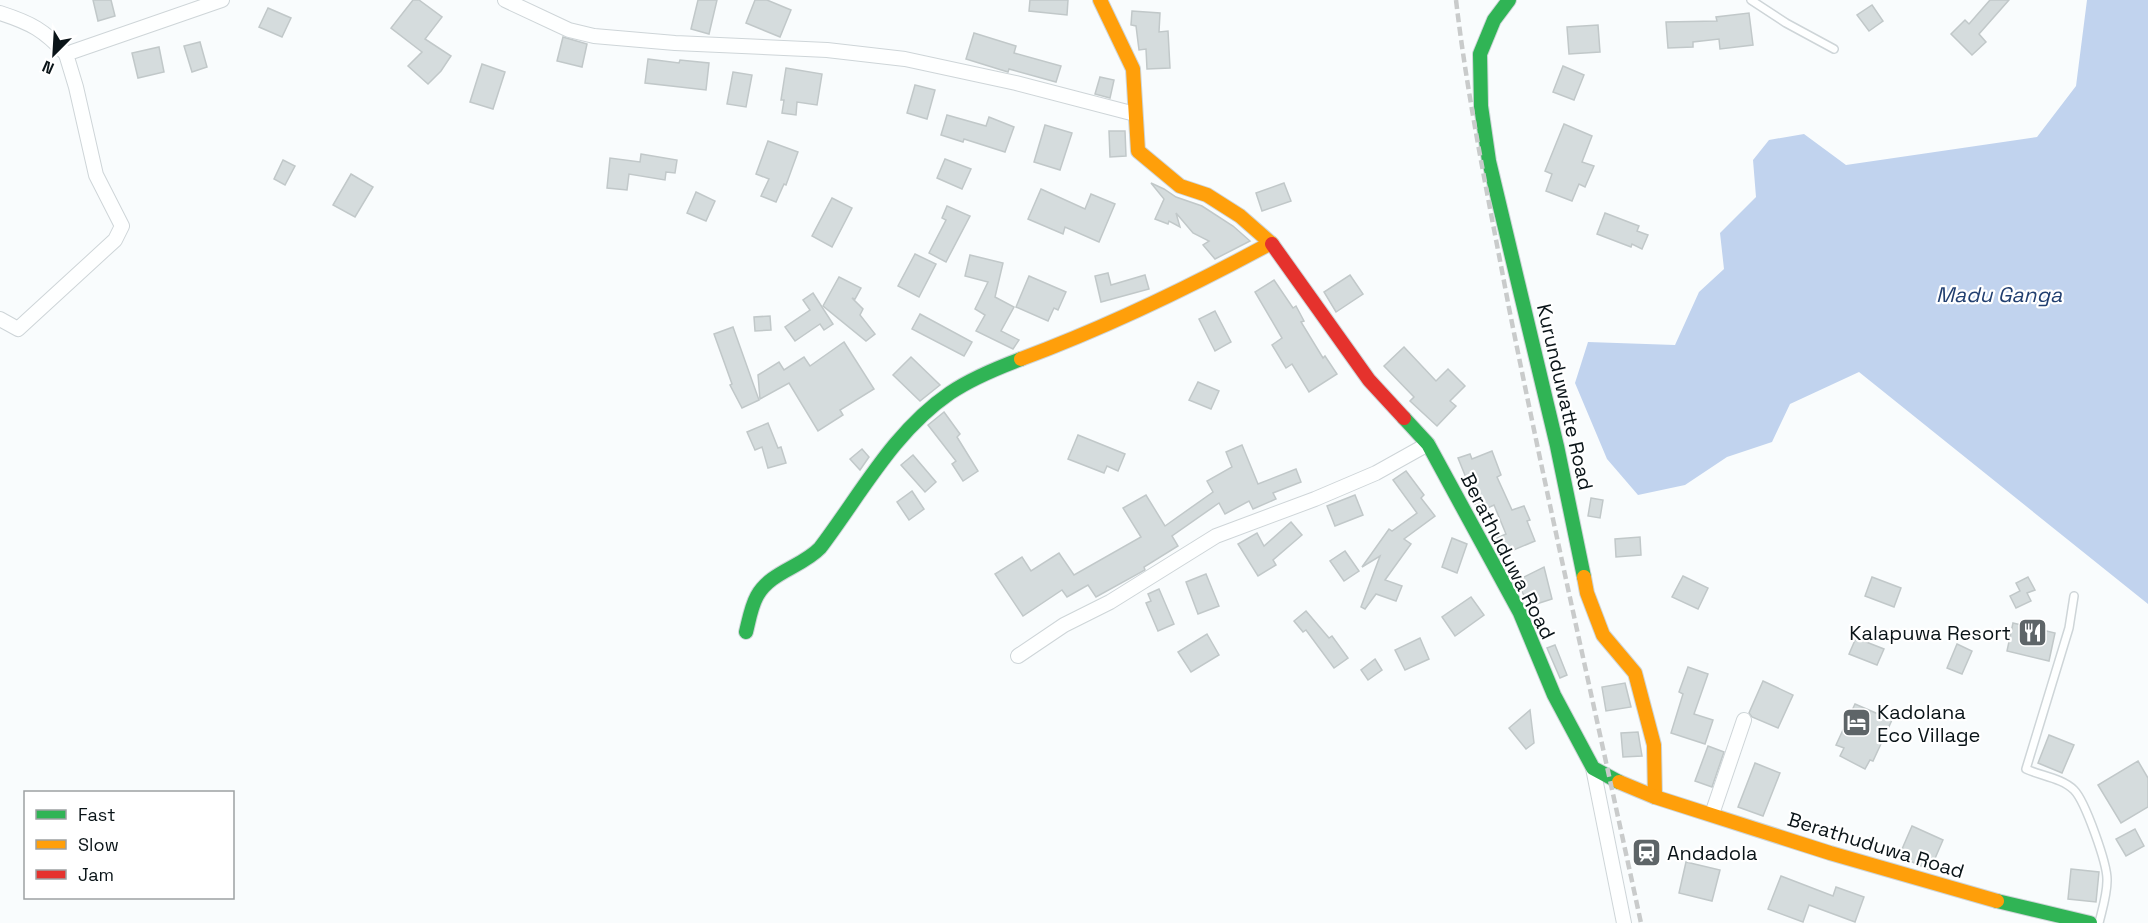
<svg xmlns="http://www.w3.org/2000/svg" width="2148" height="923" viewBox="0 0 2148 923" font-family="'Space Grotesk',sans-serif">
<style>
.water{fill:#c1d3ee}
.building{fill:#d5dcdd;stroke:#c1c8c9;stroke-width:1.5}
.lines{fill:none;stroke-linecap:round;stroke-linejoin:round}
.lane-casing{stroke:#ced5d8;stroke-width:10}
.street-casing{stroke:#ced5d8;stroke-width:16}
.fast-casing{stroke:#ced5d8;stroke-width:16}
.slow-casing{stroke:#ced5d8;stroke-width:16}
.jam-casing{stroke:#ced5d8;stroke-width:16}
.lane{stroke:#feffff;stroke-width:7}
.street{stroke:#feffff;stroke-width:14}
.fast{stroke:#30b455;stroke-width:14}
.slow{stroke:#ff9f0a;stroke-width:14}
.jam{stroke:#e5322d;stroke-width:14}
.rail{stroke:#c9cbcb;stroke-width:4.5;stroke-dasharray:9 4.5;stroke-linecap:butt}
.labels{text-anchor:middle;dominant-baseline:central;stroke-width:4.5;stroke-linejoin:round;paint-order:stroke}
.street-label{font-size:20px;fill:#0a1418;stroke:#fff}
.poi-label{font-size:20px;fill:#0a1418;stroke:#fff;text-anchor:start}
.water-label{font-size:21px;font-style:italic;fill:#213f70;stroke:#fff}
</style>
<rect width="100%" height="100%" fill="#f9fcfd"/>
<polygon class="water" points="2087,0 2148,0 2148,604 1859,372 1790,404 1772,442 1727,457 1685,485 1638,495 1607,459 1575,383 1588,342 1675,345 1699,292 1724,269 1720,233 1756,197 1753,160 1769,140 1804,134 1846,165 2037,137 2076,86"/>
<g class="building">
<polygon points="93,0 111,0 115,16 98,21"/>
<polygon points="413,0 419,0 442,17 425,39 451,56 441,71 428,84 408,66 422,52 391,28"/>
<polygon points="698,0 717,0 709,34 691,29"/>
<polygon points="755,0 767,0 791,10 780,37 746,23"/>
<polygon points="1030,0 1068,0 1067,15 1029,11"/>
<polygon points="1990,0 2009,0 1979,34 1986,42 1972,55 1951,34 1965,20 1969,24"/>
<polygon points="1872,5 1883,21 1869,31 1857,15"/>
<polygon points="268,8 291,18 282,37 259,27"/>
<polygon points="1132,11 1160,13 1159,32 1168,31 1170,68 1147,69 1146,49 1139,50 1136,26 1131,25"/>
<polygon points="1749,13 1753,45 1720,49 1719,39 1693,42 1693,47 1668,48 1666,22 1717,21 1716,17"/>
<polygon points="1598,25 1600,52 1569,54 1567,27"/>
<polygon points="974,33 1016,46 1014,53 1061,66 1056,82 1009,69 1008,72 966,59"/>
<polygon points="563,37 587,44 582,67 557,61"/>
<polygon points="200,42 207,67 192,72 184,46"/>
<polygon points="159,47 164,72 138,78 132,53"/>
<polygon points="648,59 679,63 680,60 709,63 706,90 645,83"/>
<polygon points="482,64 505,72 493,109 470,102"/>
<polygon points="1563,66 1584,75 1574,100 1553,92"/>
<polygon points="786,68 822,74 817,105 797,102 796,115 782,113 784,100 781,100"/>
<polygon points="733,72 752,75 746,107 727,104"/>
<polygon points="1100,77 1114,80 1110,98 1095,94"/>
<polygon points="915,85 935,90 927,119 907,113"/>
<polygon points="947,115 986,126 989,117 1014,127 1005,152 964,139 963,142 941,135"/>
<polygon points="1564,124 1592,136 1582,162 1594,166 1585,187 1579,184 1572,201 1546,191 1552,174 1545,171"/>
<polygon points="1045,125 1072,133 1060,170 1034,162"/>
<polygon points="1109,131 1125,131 1126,156 1110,157"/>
<polygon points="768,141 798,152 786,185 784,184 776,202 761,196 769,179 756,174"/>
<polygon points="641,154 677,160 675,173 666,172 665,180 629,174 627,190 607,188 610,158 640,162"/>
<polygon points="945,159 971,169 962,189 937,178"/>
<polygon points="283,160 295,166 285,185 274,179"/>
<polygon points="351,174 373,187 355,217 333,205"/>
<polygon points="1151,183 1164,189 1176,197 1202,206 1233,226 1250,241 1215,259 1203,245 1209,241 1193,233 1176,213 1180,227 1169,221 1168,224 1155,219 1164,199"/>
<polygon points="1284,183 1291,201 1262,211 1256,193"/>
<polygon points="1041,189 1085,209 1091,194 1115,204 1099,242 1065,227 1063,234 1028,219"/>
<polygon points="696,192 715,201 706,221 687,213"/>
<polygon points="832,198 852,208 832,247 812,236"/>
<polygon points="947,206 970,216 946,262 929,253 946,220 942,218"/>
<polygon points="1605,213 1639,226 1637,231 1648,235 1642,249 1632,244 1631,247 1597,234"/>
<polygon points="915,254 936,264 919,297 898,286"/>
<polygon points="970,255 1003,263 995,297 1014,307 1001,331 1019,340 1013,349 976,331 985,315 975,309 988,282 965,276"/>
<polygon points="1108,273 1111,285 1145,275 1149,289 1101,302 1095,276"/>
<polygon points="1350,275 1363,294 1336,312 1324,292"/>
<polygon points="1029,276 1066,292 1058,310 1054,308 1048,321 1016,307"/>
<polygon points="839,277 861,288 855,299 852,298 863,309 860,315 875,334 866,341 823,306"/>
<polygon points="1274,280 1293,308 1296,306 1304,321 1301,322 1323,358 1325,356 1337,374 1309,392 1292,364 1286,368 1272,345 1282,338 1255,292"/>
<polygon points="813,293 833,324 824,330 820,324 795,341 785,327 810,310 803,300"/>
<polygon points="1215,311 1231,342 1215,351 1199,319"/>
<polygon points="920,314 972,342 964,356 912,329"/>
<polygon points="770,316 771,330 755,331 754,317"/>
<polygon points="733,327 759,400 742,408 730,385 732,384 714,334"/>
<polygon points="844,342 874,389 840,410 843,415 818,431 789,383 760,399 758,375 779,362 784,370 804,357 810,366"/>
<polygon points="1404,347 1436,381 1448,369 1465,386 1450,401 1456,406 1437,426 1410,401 1414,397 1384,366"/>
<polygon points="911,357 940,385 920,401 893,375"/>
<polygon points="1198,382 1219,391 1211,409 1189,400"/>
<polygon points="944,412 960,434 957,437 978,471 963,481 952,464 956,461 928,425"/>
<polygon points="768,423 778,448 781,447 786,463 768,468 762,447 755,450 747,432"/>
<polygon points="1078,435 1125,454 1118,471 1107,466 1104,473 1068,459"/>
<polygon points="1242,445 1258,484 1296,469 1301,482 1273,493 1276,499 1253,509 1249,501 1225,514 1219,503 1172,536 1178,546 1144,567 1145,570 1096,597 1088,585 1067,597 1062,590 1023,616 995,574 1022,557 1031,571 1059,553 1074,575 1141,537 1123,508 1146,495 1165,526 1213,492 1207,481 1232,467 1226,452"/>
<polygon points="862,449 869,457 860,470 850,459"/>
<polygon points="1492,451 1501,475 1497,477 1512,510 1524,506 1530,520 1527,521 1535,541 1504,554 1497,538 1506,534 1494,505 1479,512 1471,496 1473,495 1458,458 1470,454 1472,459"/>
<polygon points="913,455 936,482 925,492 901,465"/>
<polygon points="1406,471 1424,495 1421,498 1435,516 1404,539 1411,544 1385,580 1402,586 1396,601 1376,594 1365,609 1361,607 1380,556 1362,567 1389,529 1392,531 1417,513 1393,480"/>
<polygon points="912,491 924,509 909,520 897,502"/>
<polygon points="1355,495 1363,515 1335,526 1327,506"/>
<polygon points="1591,498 1603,500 1600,518 1588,516"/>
<polygon points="1291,522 1302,535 1273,560 1276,565 1258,576 1238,544 1257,533 1264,546"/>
<polygon points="1640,537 1641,555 1616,557 1615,539"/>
<polygon points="1452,538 1467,544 1457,573 1442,567"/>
<polygon points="1345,551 1359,571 1344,581 1330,561"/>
<polygon points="1544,567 1552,599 1530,606 1516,581"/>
<polygon points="1206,574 1219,606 1198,614 1186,582"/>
<polygon points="1683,576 1708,588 1698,609 1672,597"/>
<polygon points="1872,577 1901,588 1894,607 1865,596"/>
<polygon points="2028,577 2035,590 2027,593 2031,601 2016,608 2010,596 2020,591 2016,583"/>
<polygon points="1159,589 1174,624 1158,631 1146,603 1151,601 1148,594"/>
<polygon points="1471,597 1484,615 1455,636 1442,617"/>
<polygon points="1306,611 1329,638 1332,636 1348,658 1334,668 1306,630 1303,632 1294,621"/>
<polygon points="2013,623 2055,633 2049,661 2007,651"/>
<polygon points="1207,634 1219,655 1191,672 1178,652"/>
<polygon points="1420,638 1429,659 1405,670 1395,650"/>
<polygon points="1856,638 1884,649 1877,665 1849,654"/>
<polygon points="1957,644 1972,651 1962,674 1947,668"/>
<polygon points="1555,645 1567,675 1560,678 1547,648"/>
<polygon points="1375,659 1382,670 1368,680 1361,670"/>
<polygon points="1688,667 1708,674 1694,714 1713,720 1705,744 1671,733 1683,694 1679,692"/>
<polygon points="1763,681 1793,695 1778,728 1752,717 1749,713"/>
<polygon points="1625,683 1631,707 1606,711 1602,687"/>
<polygon points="1855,704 1892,720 1873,761 1870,760 1865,769 1840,756 1844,748 1836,745"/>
<polygon points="1530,710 1534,743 1526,749 1509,728"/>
<polygon points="1638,732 1642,756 1623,757 1621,733"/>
<polygon points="2049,735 2074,745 2062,773 2038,763"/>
<polygon points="1708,746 1724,752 1712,787 1695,781"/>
<polygon points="2138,761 2148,778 2148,807 2121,823 2098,785"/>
<polygon points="1755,763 1780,773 1763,816 1738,807"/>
<polygon points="1912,826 1943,840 1930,870 1899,856"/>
<polygon points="2135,829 2144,846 2126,856 2116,839"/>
<polygon points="1686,862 1720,870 1712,901 1679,893"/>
<polygon points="2071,869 2099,872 2096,902 2068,899"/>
<polygon points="1781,876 1833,896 1836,887 1864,897 1855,922 1809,905 1803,922 1768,909"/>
</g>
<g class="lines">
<defs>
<g id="lane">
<polyline points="1751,0 1786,23 1834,49"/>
<path d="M2074 596 2069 628 2026 769C2041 776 2062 778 2074 790 2085 801 2108 865 2107 881 2107 895 2102 910 2099 923"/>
</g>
<g id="street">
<polyline points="505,0 569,30 594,36 675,43 827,50 905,59 1016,83 1135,114"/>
<path d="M0 13C31 23 44 30 66 54"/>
<polyline points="0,319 18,329 115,240 122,226 96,175 76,87 66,54 222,0"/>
<polyline points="1018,656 1064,625 1110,602 1216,536 1315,499 1376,473 1428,444"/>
<polyline points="1593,768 1624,923"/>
<polyline points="1712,814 1744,720"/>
</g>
<g id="fast">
<polyline points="1509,0 1494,20 1480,54 1481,106 1489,161 1557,446 1584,577"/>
<polyline points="1404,418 1428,444 1520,613 1554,695 1593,768 1619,782"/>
<path d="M746 632C749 620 751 607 757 596 770 572 802 567 820 548 861 494 893 432 950 393 972 378 997 368 1021 359"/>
<polyline points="1997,901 2090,923"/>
</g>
<g id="slow">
<polyline points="1100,0 1133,69 1138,151 1180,186 1207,195 1240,216 1272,244"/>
<path d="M1021 359C1107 327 1190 287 1271 243"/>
<polyline points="1584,577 1587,593 1603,635 1635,673 1654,745 1655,797"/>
<polyline points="1619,782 1655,797 1830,853 1997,901"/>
</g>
<polyline id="jam" points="1272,244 1369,380 1404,418"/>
</defs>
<use href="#lane" class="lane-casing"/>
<use href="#street" class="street-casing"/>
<use href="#fast" class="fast-casing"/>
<use href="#slow" class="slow-casing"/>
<use href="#jam" class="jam-casing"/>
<use href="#lane" class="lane"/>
<use href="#street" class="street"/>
<use href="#fast" class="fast"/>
<use href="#slow" class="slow"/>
<use href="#jam" class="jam"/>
<path class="rail" d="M1456 0C1468 103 1490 206 1509 308 1550 513 1597 718 1641 923"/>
</g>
<defs>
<symbol id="restaurant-square" viewBox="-11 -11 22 22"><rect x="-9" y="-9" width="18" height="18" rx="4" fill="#5e6568" stroke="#fff"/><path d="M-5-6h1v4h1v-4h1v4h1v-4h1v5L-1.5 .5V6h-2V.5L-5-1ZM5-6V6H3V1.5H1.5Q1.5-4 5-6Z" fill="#fff"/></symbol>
<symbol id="hotel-square" viewBox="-11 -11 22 22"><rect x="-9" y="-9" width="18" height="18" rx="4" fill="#5e6568" stroke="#fff"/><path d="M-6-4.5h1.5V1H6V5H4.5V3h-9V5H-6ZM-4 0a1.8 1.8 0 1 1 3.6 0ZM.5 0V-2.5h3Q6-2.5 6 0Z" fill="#fff"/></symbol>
<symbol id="station-square" viewBox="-11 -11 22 22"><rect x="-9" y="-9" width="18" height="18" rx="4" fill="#5e6568" stroke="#fff"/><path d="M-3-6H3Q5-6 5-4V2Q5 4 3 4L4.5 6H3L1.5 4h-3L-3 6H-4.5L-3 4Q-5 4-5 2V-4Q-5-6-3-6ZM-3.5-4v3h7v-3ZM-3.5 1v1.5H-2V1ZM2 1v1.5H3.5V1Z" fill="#fff"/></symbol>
</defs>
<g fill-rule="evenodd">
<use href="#restaurant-square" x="2016" y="616" width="33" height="33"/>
<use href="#hotel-square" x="1840" y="706" width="33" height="33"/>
<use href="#station-square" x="1630" y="836" width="33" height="33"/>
</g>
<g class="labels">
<g class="street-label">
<text transform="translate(1565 397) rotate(77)">Kurunduwatte Road</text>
<text transform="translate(1508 556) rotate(63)">Berathuduwa Road</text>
<text transform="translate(1876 845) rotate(17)">Berathuduwa Road</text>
</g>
<g class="poi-label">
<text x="2011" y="633" text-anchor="end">Kalapuwa Resort</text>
<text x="1877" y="712">Kadolana<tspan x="1877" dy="23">Eco Village</tspan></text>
<text x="1667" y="853">Andadola</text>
</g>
<g class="water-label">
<text x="1999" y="294">Madu Ganga</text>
</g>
</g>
<rect x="24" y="791" width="210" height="108" fill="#ffffff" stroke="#9da1a3" stroke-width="1.5"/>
<rect x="36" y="810" width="30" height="9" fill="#30b455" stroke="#9da1a3" stroke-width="1.5"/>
<text x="78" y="821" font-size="18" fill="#0a1418">Fast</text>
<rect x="36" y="840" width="30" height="9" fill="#ff9f0a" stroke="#9da1a3" stroke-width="1.5"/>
<text x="78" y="851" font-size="18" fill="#0a1418">Slow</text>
<rect x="36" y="870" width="30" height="9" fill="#e5322d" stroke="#9da1a3" stroke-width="1.5"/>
<text x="78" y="881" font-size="18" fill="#0a1418">Jam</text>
<g transform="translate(54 54) rotate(204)" stroke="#ffffff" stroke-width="4.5" paint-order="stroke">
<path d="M0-4.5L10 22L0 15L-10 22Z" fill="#0a1418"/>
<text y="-9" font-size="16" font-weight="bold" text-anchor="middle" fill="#0a1418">N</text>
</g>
</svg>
